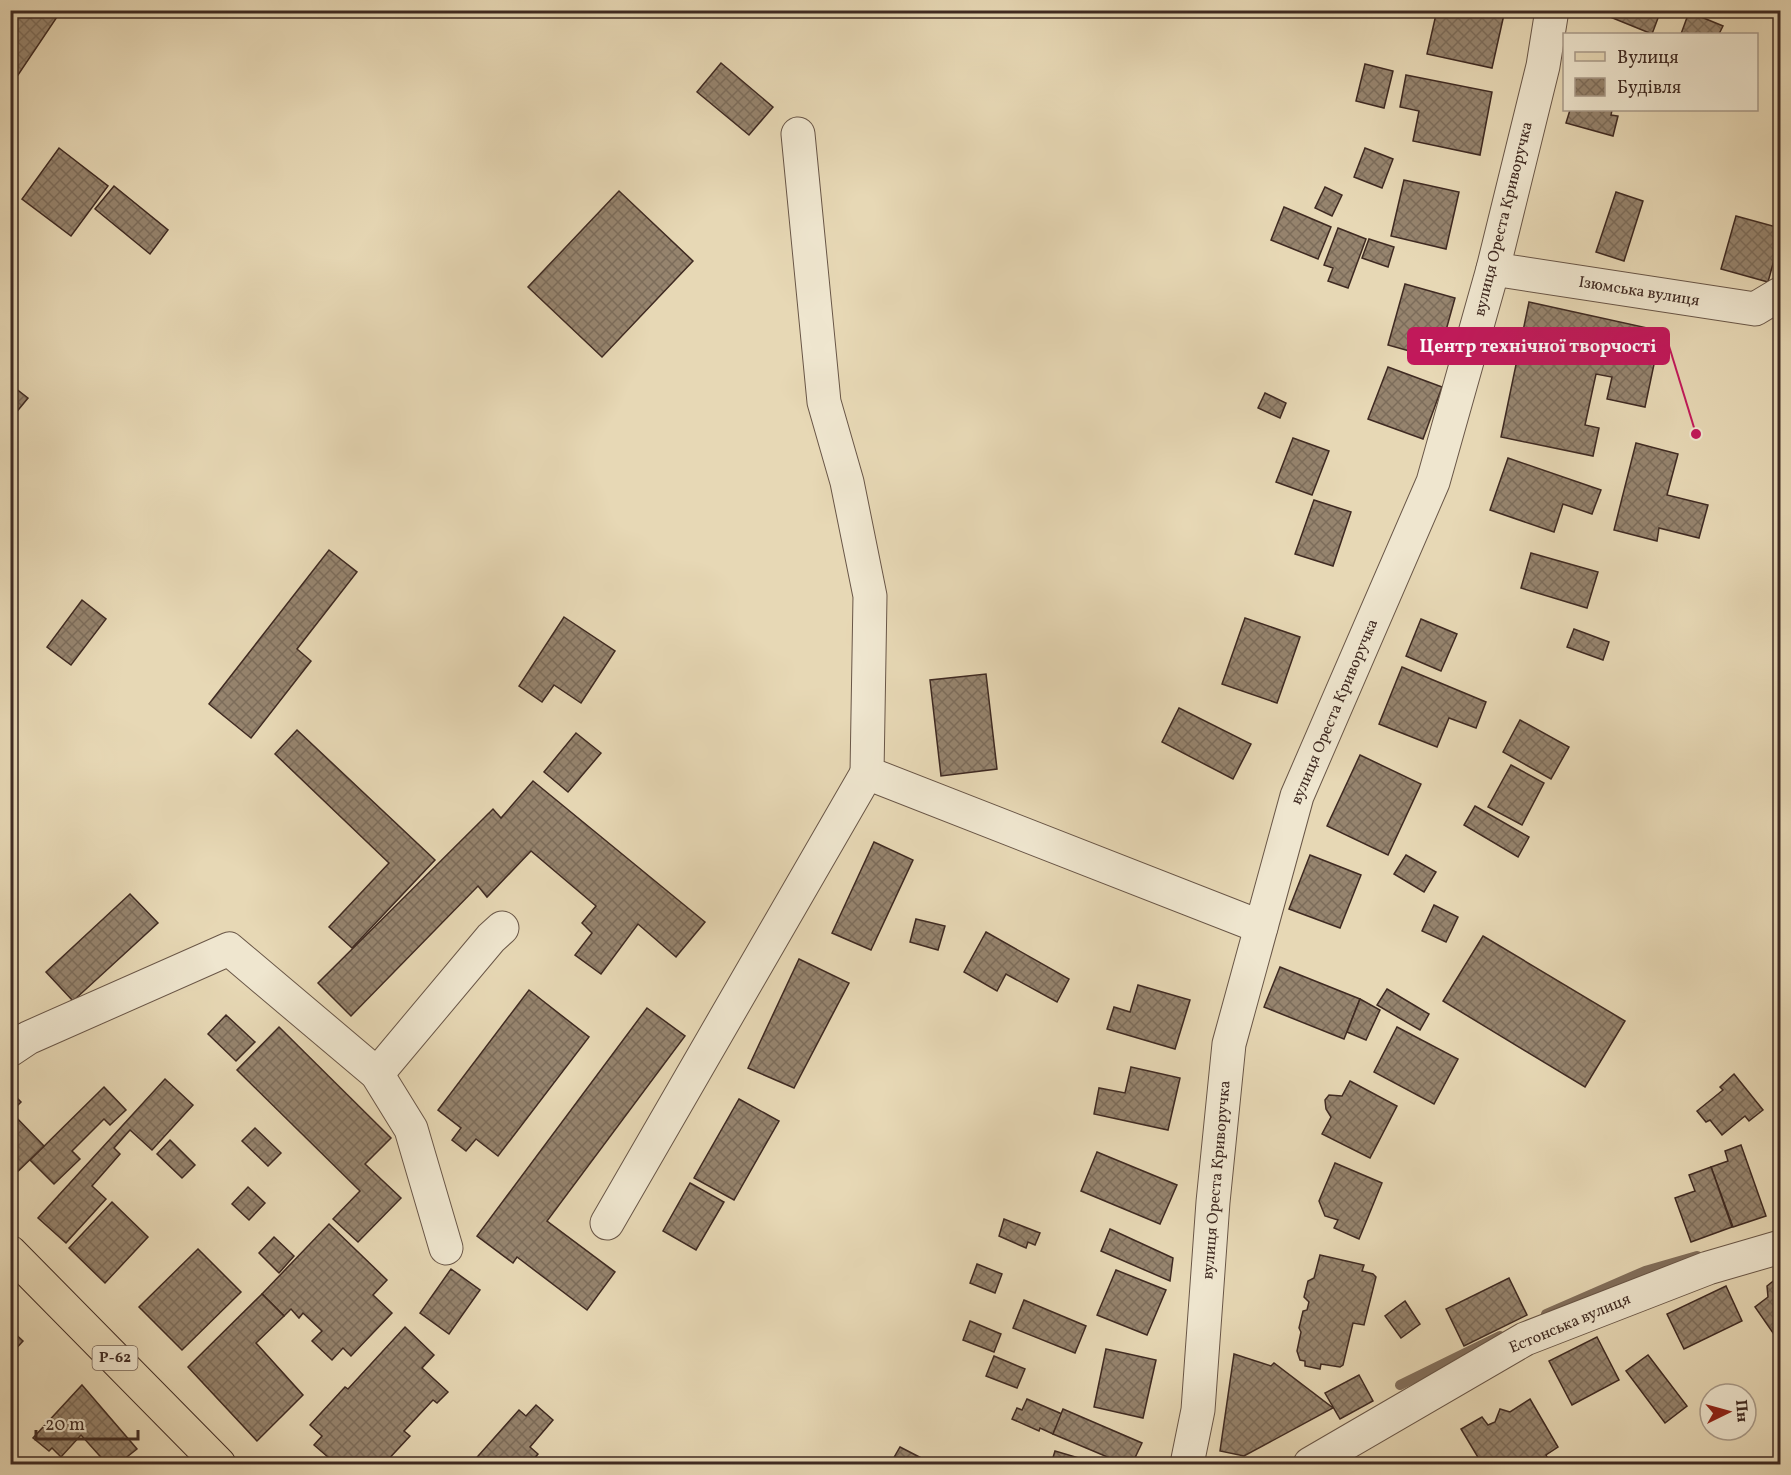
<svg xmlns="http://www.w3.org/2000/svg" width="1791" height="1475" viewBox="0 0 1791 1475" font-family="Vollkorn,serif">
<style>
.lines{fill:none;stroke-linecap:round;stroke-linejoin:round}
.stream{stroke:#826f5c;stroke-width:10}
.building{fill:url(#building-cross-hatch);stroke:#3f2a22;stroke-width:1.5}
.minor-casing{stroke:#695647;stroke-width:35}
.major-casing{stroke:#3f2a22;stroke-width:35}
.minor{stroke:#efe6cf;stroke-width:33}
.major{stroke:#e7d8b5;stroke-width:33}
.labels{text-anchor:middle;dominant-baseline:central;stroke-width:6;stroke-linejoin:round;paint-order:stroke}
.shield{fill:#efe6cf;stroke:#746256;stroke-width:1.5}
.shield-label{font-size:15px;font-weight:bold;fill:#3f2a22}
.street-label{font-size:16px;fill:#3f2a22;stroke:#efe6cf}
.leader{fill:none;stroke:#c2185b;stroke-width:2}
.callout-dot{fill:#c2185b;stroke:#efe6cf;stroke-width:2}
.callout{fill:#c2185b;stroke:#c2185b;stroke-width:2}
.callout-label{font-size:18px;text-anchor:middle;font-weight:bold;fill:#fff}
</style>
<defs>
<pattern id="building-cross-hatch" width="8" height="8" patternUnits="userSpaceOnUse" patternTransform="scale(1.5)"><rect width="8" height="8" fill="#96846e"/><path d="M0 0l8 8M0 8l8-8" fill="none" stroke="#7c6c5a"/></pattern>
</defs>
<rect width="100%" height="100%" fill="#e7d8b5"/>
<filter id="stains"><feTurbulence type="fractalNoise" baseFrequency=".00333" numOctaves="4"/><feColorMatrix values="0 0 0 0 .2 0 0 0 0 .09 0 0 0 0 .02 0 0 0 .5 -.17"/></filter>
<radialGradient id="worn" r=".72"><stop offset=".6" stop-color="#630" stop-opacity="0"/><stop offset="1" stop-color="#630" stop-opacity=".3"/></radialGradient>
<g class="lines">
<g class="stream">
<polyline points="1546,1314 1645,1271 1697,1256"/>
<polyline points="1400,1385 1500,1336"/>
</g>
</g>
<g class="building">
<polygon points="10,10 48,10 57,17 16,78 10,74"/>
<polygon points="1077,10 1089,10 1084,17"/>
<polygon points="1437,10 1505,10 1492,68 1427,54"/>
<polygon points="1593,10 1661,10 1652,34"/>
<polygon points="1689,12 1723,26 1719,34 1681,34"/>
<polygon points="721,63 773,107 749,135 697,92"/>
<polygon points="1365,64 1393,71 1384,108 1356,101"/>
<polygon points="1406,75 1492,92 1480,155 1413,141 1419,111 1400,107"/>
<polygon points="1570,110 1612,110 1611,115 1618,116 1613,136 1566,123"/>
<polygon points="59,148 108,186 71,236 22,199"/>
<polygon points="1365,148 1393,159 1382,188 1354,177"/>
<polygon points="1404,180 1459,192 1446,249 1391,236"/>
<polygon points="114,186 168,230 150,254 95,209"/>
<polygon points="1325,187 1342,195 1332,216 1315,208"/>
<polygon points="619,191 693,261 602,357 528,287"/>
<polygon points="1616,192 1643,201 1624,261 1596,252"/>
<polygon points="1284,207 1331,227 1318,259 1271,240"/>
<polygon points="1736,216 1780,228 1780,238 1768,282 1721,269"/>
<polygon points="1338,228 1366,239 1348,288 1328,281 1333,268 1324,265"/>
<polygon points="1369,239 1394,247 1388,267 1362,258"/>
<polygon points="1405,284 1455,298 1438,359 1388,345"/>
<polygon points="1529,302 1661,331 1645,407 1607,399 1612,377 1596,374 1585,425 1599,428 1593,456 1501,437"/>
<polygon points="1388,367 1442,387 1423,439 1368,419"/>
<polygon points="10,384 28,398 10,420"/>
<polygon points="1265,393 1286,403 1280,418 1258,408"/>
<polygon points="1293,438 1329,451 1312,495 1276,482"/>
<polygon points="1636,443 1678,454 1667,495 1708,505 1699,538 1659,528 1657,541 1614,530"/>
<polygon points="1508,458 1601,490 1592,514 1563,504 1554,532 1490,510"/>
<polygon points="1314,500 1351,512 1333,566 1295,554"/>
<polygon points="329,550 357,572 297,649 311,661 251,738 209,704"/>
<polygon points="1531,553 1598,572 1587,608 1521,588"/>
<polygon points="82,600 106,619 71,665 47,647"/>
<polygon points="564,617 615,651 581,703 554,685 542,702 519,686"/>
<polygon points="1245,618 1300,637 1277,703 1222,684"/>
<polygon points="1421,619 1457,634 1441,671 1406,656"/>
<polygon points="1574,629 1609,642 1603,660 1567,647"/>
<polygon points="1402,667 1486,702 1476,728 1449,718 1437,747 1379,724"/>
<polygon points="986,674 997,769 941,776 930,680"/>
<polygon points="1179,708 1251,744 1233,779 1162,742"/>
<polygon points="1520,720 1569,747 1551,779 1503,752"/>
<polygon points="297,730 435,860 352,948 329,927 389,863 275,754"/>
<polygon points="576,733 601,753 568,792 544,772"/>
<polygon points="1360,755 1421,784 1388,855 1327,826"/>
<polygon points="1511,765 1544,783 1522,825 1488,807"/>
<polygon points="533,781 705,922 676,957 638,924 601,974 575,955 592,933 582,923 596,906 531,851 487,897 478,886 351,1016 318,983 493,809 501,818"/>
<polygon points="1475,806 1529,837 1518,857 1464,825"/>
<polygon points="874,842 913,860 871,950 832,933"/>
<polygon points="1310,855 1361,875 1340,928 1289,909"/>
<polygon points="1406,855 1436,872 1424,892 1394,874"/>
<polygon points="130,894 158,923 73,1001 46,972"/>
<polygon points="1434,905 1458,917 1446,942 1422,931"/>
<polygon points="916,919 945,926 938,950 910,942"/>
<polygon points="986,932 1069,979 1057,1002 1006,974 997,991 964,972"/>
<polygon points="1483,936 1625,1021 1585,1087 1443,1001"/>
<polygon points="799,959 849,983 794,1088 748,1068"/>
<polygon points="1280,967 1360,999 1344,1039 1264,1007"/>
<polygon points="1138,985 1190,1000 1175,1049 1107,1029 1114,1007 1130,1012"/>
<polygon points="1387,989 1429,1014 1420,1030 1377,1005"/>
<polygon points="529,990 589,1037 498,1156 476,1139 466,1151 452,1140 461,1128 438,1110"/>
<polygon points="1360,999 1380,1010 1366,1040 1347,1032"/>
<polygon points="647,1008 685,1036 547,1221 615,1272 587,1310 517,1257 513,1263 477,1236"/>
<polygon points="226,1015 255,1042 236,1061 208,1034"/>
<polygon points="279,1027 391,1138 365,1164 401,1198 358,1242 333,1219 360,1191 237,1070"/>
<polygon points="1397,1027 1458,1059 1434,1104 1374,1072"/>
<polygon points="1131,1067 1180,1078 1168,1130 1094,1114 1099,1088 1125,1093"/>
<polygon points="1734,1074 1763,1110 1749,1121 1745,1116 1722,1135 1710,1120 1706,1122 1697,1111 1723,1090 1720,1087"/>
<polygon points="165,1079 193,1105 152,1150 130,1130 114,1148 120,1154 92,1186 106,1199 66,1243 38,1218"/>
<polygon points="1350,1081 1397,1106 1370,1158 1322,1134 1331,1117 1326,1109 1325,1100 1329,1095 1342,1096"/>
<polygon points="104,1087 126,1110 110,1125 104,1119 72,1151 80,1159 54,1184 30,1160"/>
<polygon points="10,1091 21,1102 11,1112 44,1146 10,1179"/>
<polygon points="739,1099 779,1121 734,1200 694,1178"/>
<polygon points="255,1128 281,1153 268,1166 242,1141"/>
<polygon points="170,1140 195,1165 182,1178 157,1154"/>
<polygon points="1741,1145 1766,1216 1733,1227 1711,1167 1728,1161 1725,1151"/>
<polygon points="1097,1152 1177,1185 1160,1224 1081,1191"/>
<polygon points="1335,1163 1382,1183 1359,1239 1334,1228 1338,1220 1325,1216 1319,1201"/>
<polygon points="1711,1167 1732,1227 1691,1242 1675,1198 1695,1191 1689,1175"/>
<polygon points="690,1183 724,1202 696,1250 663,1231"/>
<polygon points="248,1187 265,1203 249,1220 232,1204"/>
<polygon points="112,1202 148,1237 105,1283 69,1248"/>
<polygon points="1004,1219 1040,1233 1035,1245 1028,1242 1026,1248 999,1236"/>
<polygon points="329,1224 387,1280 373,1295 392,1313 351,1356 343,1348 332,1360 312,1341 322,1331 303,1313 299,1318 291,1309 284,1316 262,1294"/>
<polygon points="1110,1229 1173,1258 1170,1281 1101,1251"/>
<polygon points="274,1237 294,1256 279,1273 259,1253"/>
<polygon points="198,1249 241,1292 182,1350 139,1307"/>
<polygon points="1320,1255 1364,1265 1362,1271 1373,1274 1376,1277 1364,1325 1353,1323 1343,1365 1340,1367 1321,1364 1320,1369 1305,1366 1305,1361 1300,1360 1297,1351 1301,1332 1299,1328 1303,1311 1307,1310 1309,1302 1304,1297 1308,1281 1314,1278"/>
<polygon points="977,1264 1002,1274 995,1293 970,1283"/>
<polygon points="451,1269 480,1290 449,1334 420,1313"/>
<polygon points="1116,1270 1166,1290 1147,1335 1097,1315"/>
<polygon points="1509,1278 1527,1315 1464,1346 1446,1309"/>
<polygon points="1777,1278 1780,1279 1780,1343 1755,1307 1768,1297 1767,1286"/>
<polygon points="1726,1286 1742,1321 1684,1349 1667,1314"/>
<polygon points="262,1294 284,1316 256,1343 303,1395 257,1441 188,1367"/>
<polygon points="1024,1300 1086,1326 1075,1353 1013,1328"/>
<polygon points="1405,1301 1420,1324 1401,1338 1385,1316"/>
<polygon points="970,1321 1001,1334 994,1352 963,1340"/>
<polygon points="405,1327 434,1355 422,1368 448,1392 437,1403 433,1400 404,1431 410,1436 384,1464 336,1464 314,1445 322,1436 310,1425 345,1387 348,1389"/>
<polygon points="10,1329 23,1341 10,1355"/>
<polygon points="1597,1337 1619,1380 1572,1405 1549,1361"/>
<polygon points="1106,1349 1156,1360 1143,1418 1094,1407"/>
<polygon points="1234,1354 1271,1366 1274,1363 1333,1408 1244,1456 1220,1451"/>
<polygon points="1648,1355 1687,1406 1665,1423 1626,1371"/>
<polygon points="994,1356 1025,1369 1017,1388 986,1376"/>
<polygon points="1359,1375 1373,1401 1340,1419 1325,1393"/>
<polygon points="82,1385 137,1449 118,1464 107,1464 81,1435 61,1457 52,1448 49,1451 33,1438"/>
<polygon points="1027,1399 1062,1414 1053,1434 1040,1428 1039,1431 1012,1419 1017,1408 1022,1410"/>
<polygon points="1530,1399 1558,1447 1546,1455 1551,1464 1482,1464 1461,1429 1482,1417 1488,1425 1495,1422 1500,1409 1510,1412"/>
<polygon points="536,1405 553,1420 530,1447 538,1454 530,1464 471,1464 519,1410 526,1416"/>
<polygon points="1063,1409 1142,1443 1132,1464 1124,1464 1053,1434"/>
<polygon points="900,1447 933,1464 898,1464 892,1461"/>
<polygon points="1055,1451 1089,1461 1088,1464 1051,1464"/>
</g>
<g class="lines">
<defs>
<g id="minor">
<polyline points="798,134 824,402 847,482 870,596 867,773 1261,927"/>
<polyline points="1493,269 1755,309 1780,294"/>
<polyline points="10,1050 28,1038 229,949 377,1074 411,1129 446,1248"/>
<polyline points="377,1074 491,938 502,928"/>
<polyline points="607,1223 867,773"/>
<polyline points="1187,1464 1198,1410 1213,1202 1229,1044 1297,796 1433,482 1493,269 1543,66 1552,10"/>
<polyline points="1310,1464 1525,1339 1708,1268 1780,1247"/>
</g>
<polyline id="major" points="10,1252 219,1464"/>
</defs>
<use href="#minor" class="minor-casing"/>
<use href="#major" class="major-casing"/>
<use href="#minor" class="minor"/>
<use href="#major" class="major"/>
</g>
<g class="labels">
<rect class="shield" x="92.5" y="1346" width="45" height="24" rx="4.5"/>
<g class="shield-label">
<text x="115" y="1358">Р-62</text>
</g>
<g class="street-label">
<text transform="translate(1504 219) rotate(-76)">вулиця Ореста Криворучка</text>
<text transform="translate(1639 292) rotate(9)">Ізюмська вулиця</text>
<text transform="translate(1335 712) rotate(-67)">вулиця Ореста Криворучка</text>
<text transform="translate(1217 1180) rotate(-85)">вулиця Ореста Криворучка</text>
<text transform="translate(1570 1324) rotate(-23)">Естонська вулиця</text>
</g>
</g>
<path class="leader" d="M1696 434L1669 346"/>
<circle class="callout-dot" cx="1696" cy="434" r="6"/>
<rect class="callout" x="1408" y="328" width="261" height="36" rx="6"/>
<g class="callout-label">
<text x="1538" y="352">Центр технічної творчості</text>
</g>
<rect width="1791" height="1475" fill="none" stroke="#e7d8b5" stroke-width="36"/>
<rect x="12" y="12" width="1767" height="1451" fill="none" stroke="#3f2a22" stroke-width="3"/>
<rect x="18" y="18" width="1755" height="1439" fill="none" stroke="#3f2a22" stroke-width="1.5"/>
<rect x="1563" y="33" width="195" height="78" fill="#efe6cf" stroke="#a99b8a" stroke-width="1.5"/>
<rect x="1575" y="52" width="30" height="9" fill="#e7d8b5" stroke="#a99b8a" stroke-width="1.5"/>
<text x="1617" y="63" font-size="18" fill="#3f2a22">Вулиця</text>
<rect x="1575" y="78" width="30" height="18" fill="url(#building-cross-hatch)" stroke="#a99b8a" stroke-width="1.5"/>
<text x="1617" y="93" font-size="18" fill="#3f2a22">Будівля</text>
<g transform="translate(1728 1412) rotate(85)"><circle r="28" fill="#efe6cf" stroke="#a99b8a" stroke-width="1.5"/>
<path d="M0-4.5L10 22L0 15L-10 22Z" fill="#8f2418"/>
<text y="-9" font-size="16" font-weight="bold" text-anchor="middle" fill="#3f2a22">Пн</text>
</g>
<path d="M36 1430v9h102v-9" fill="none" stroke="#3f2a22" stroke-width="3"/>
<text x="45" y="1430" font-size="18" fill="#3f2a22" stroke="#efe6cf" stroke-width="4.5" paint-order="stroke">20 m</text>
<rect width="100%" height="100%" filter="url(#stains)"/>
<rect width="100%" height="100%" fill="url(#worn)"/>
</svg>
